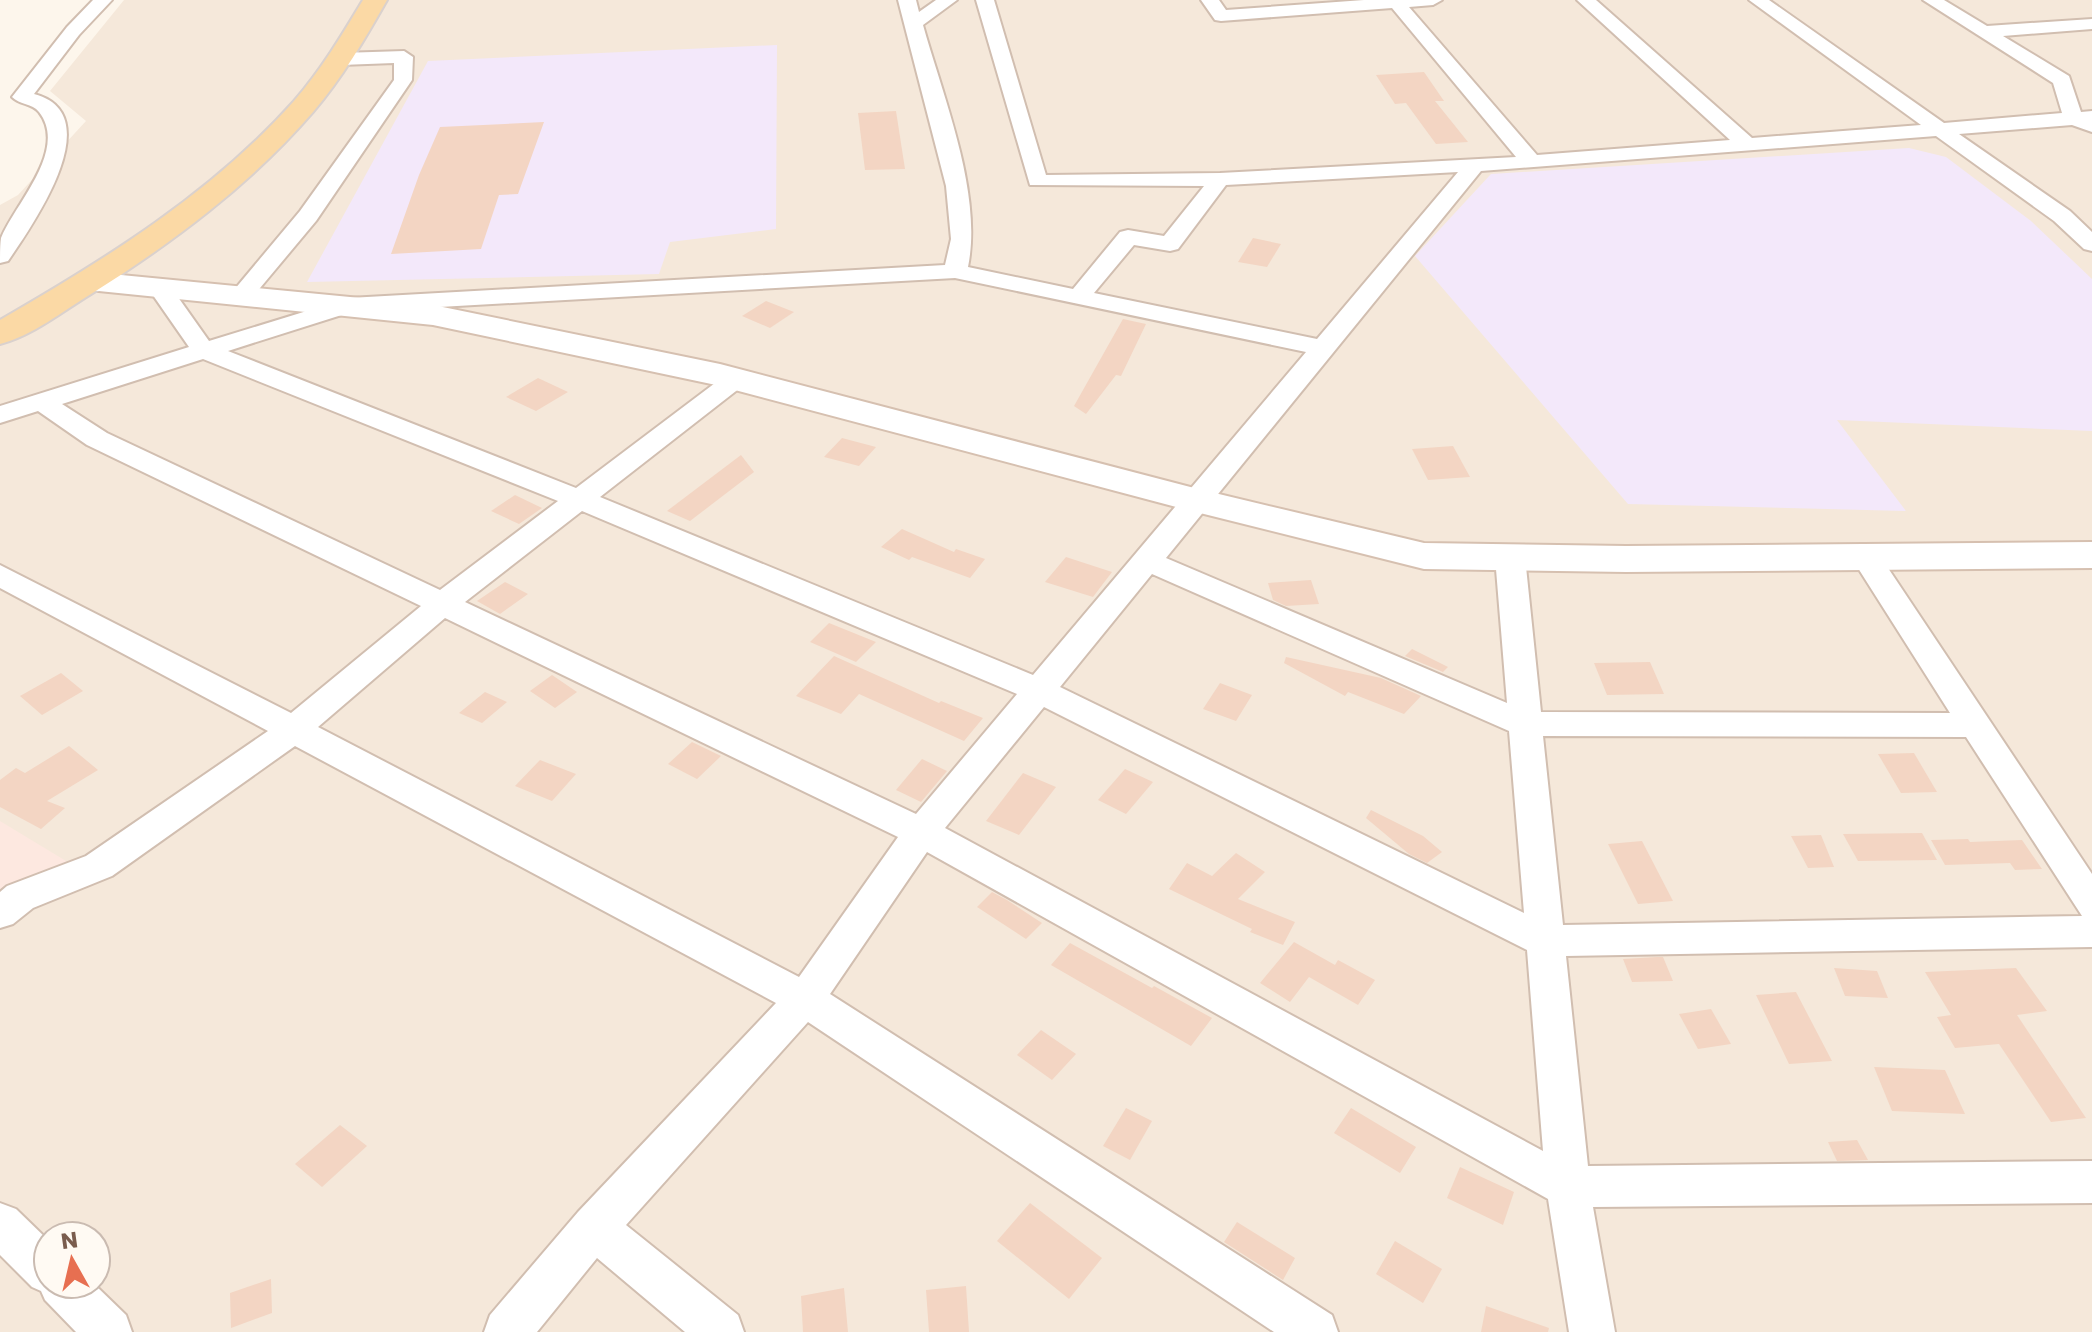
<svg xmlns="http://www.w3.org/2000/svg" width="2092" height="1332" viewBox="0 0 2092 1332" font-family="Poppins,sans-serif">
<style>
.residential{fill:#f5e8da;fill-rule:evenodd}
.commercial{fill:#fde8e0}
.education{fill:#f3e8fa}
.building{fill:#f3d5c3}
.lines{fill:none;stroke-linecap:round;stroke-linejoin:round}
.street-casing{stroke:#d1beb0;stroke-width:4}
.secondary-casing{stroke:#d6c0b0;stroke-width:4}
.primary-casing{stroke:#dad1cd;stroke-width:4}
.street{fill:#fff;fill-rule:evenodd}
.secondary{fill:#fff;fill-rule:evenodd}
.primary{fill:#fbd9a5;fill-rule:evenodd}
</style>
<rect width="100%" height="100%" fill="#fdf6ec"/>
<path class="residential" d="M124 0H2092V1332H0V205L18 195 86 121 50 91ZM48 1236H96V1284H48Z"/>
<polygon class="commercial" points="0,821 76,867 0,930"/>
<g class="education">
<polygon points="777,45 776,229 670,242 659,274 307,282 428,61"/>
<polygon points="1909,148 1946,157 2031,221 2092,279 2092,431 1837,420 1906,511 1628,504 1415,256 1491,174"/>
</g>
<g class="building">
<polygon points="1424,72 1444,101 1435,101 1468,142 1436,144 1406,103 1395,104 1376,75"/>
<polygon points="896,111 905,169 865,170 858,113"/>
<polygon points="544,122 518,194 499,195 481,249 391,254 419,175 440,127"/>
<polygon points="1253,238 1281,244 1267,267 1238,262"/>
<polygon points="766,301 794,312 770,328 742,316"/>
<polygon points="1123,319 1146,324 1121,376 1116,375 1086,414 1074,406"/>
<polygon points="538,378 568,392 536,411 506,397"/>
<polygon points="842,438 876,447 859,466 824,457"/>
<polygon points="1453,446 1470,477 1428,480 1412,449"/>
<polygon points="741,455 754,472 690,521 667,511"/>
<polygon points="515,495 542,508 519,524 491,511"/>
<polygon points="902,529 954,552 956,549 985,559 970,578 912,557 909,560 881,547"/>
<polygon points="1066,557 1112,572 1093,597 1045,582"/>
<polygon points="1311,580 1319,604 1286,606 1273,600 1268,583"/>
<polygon points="505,582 528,594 500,614 477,601"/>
<polygon points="829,623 876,642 856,662 810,642"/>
<polygon points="1412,649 1448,667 1443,672 1405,656"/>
<polygon points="834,656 939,703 941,701 983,718 964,741 859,694 841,714 796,696"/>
<polygon points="1286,657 1381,678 1421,696 1404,714 1348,692 1345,696 1284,663"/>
<polygon points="1650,662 1664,694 1607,695 1594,663"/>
<polygon points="61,673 83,691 42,715 20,696"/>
<polygon points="552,675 577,692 555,708 530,691"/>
<polygon points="1220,683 1252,695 1236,721 1203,709"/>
<polygon points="485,692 507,702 482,723 459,713"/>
<polygon points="692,742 721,756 697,779 668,764"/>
<polygon points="69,746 98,770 47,801 65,808 41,829 0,807 0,780 16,768 25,773"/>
<polygon points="1914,753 1937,792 1901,793 1878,754"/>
<polygon points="922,759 947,771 921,802 896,790"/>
<polygon points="540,760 576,774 552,801 515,786"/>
<polygon points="1125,769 1153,782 1126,814 1098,800"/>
<polygon points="1023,773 1056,787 1019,835 986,821"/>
<polygon points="1371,810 1423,836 1442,852 1427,863 1409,854 1366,818"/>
<polygon points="1922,833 1937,860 1858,861 1843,834"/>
<polygon points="1821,835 1834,867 1808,868 1791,836"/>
<polygon points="1968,839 1970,842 2022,840 2042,869 2015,870 2010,863 1945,865 1931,840"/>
<polygon points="1642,841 1673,901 1638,904 1608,844"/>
<polygon points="1236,853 1265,872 1238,899 1295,922 1283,945 1250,932 1252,929 1169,889 1187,863 1212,876"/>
<polygon points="992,892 1007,900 1042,923 1026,939 977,907"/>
<polygon points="1294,942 1335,965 1338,960 1375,980 1358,1005 1309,977 1290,1002 1260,983"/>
<polygon points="1070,943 1152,988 1154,986 1212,1018 1191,1046 1051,965"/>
<polygon points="1657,957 1663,957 1673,981 1632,982 1623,959"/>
<polygon points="1834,968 1877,971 1888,998 1845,996"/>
<polygon points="2016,968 2047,1011 2017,1015 2086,1118 2051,1122 1999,1044 1955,1048 1937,1017 1951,1015 1925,972"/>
<polygon points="1796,992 1832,1061 1789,1064 1756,995"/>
<polygon points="1711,1009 1731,1044 1698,1049 1679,1014"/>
<polygon points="1041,1030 1076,1054 1052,1080 1017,1055"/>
<polygon points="1874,1067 1945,1070 1965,1114 1892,1111"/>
<polygon points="1126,1108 1152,1121 1130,1160 1103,1146"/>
<polygon points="1351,1108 1416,1147 1400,1173 1334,1133"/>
<polygon points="340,1125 367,1146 322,1187 295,1164"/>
<polygon points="1857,1140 1868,1160 1837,1161 1828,1142"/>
<polygon points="1460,1167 1514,1192 1503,1225 1447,1198"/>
<polygon points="1030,1203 1102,1258 1069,1299 997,1241"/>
<polygon points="1237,1222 1295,1258 1283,1280 1224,1242"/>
<polygon points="1395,1241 1442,1269 1423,1303 1376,1274"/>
<polygon points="271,1279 272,1313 231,1328 230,1293"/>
<polygon points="966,1286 969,1332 929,1332 926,1290"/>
<polygon points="844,1288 848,1332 803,1332 801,1296"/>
<polygon points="1486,1306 1549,1328 1548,1332 1481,1332"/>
</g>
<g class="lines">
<defs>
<g id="street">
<path d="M93 0H112L79 35 34 94C111 114 32 226 8 261L0 263C0 255 0 245 1 238 14 205 69 150 39 112 32 103 20 105 12 97L67 27Z"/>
<path d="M898 0H916L919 12 936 0H957L923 25C943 97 983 193 968 267L1073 289 1120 232 1128 230 1164 236 1204 186 1030 185 976 0H994L1046 175 1220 173 1516 157 1392 8 1221 21 1215 20 1201 0H1219L1226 10 1364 0H1442L1433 5 1409 7 1537 155 1730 140 1577 0H1596L1752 138 1921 125 1749 0H1769L1944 123 2062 113 2053 83 1923 0H1944L1987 26 2092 19V29L2003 36 2069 76 2081 112 2092 111V132L2072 125 1959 134 2070 211 2092 232V251L2084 249 2054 221 1936 136 1481 171 1166 558 1507 703 1495 557 1500 550 1510 548 1520 550 1525 557 1541 712 1950 713 1851 557 1856 550 1866 548 1876 550 2092 874V947L1566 956 1588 1166 2092 1161V1203L1593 1207 1615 1332H1569L1548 1199 927 852 830 994 1332 1315 1338 1332H1274L808 1022 626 1225 738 1315 744 1332H685L597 1258 537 1332H484L490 1315 578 1212 776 1003 295 746 112 876 33 908 13 924 0 928V892L7 886 86 856 268 731 0 588V565L291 713 421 606 87 445 38 411 0 423V406L189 347 148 288 152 283H168L209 341 349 298 945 265 951 239 946 186ZM1458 172 1317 339 1094 293 1134 245 1170 251 1178 249 1226 185ZM955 278 1306 352 1033 675 600 497 745 384 749 379 745 374H727L576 488 228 351 351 312ZM203 359 558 501 440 590 107 433 62 404ZM582 511 1017 694 916 814 465 602ZM1152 574 1509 731 1524 913 1060 687ZM445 618 898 837 799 977 318 727ZM1044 707 1527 950 1543 1151 945 828ZM1543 736 1966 737 2082 916 1563 925Z"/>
<polygon points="404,51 413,57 412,80 316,221 250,300 234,300 230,295 234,290 300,211 394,80 394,63 341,65 332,59 341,53"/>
<polygon points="0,1203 16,1209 48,1240 48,1284 94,1284 126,1315 132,1332 76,1332 45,1300 41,1291 32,1287 0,1255"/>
</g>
<polygon id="secondary" points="90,272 433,305 720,364 1198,489 1424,543 1626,546 2092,542 2092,568 1626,572 1424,569 1180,508 716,385 433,325 79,289 74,282 79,275"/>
<path id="primary" d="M363 0H387C365 39 342 78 313 112 250 185 172 243 91 294 63 311 32 336 0 344V320C106 259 212 193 294 101 321 70 342 35 363 0Z"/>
</defs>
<use href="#street" class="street-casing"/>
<use href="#secondary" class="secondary-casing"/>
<use href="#primary" class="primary-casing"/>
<use href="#street" class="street"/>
<use href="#secondary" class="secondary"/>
<use href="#primary" class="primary"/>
</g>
<g transform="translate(72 1260) rotate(352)"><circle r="38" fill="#fffaf3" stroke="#cabbb1" stroke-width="2"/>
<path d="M0-6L14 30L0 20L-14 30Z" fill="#e76f51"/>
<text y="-12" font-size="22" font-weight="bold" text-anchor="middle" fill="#7a5c4d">N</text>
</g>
</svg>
